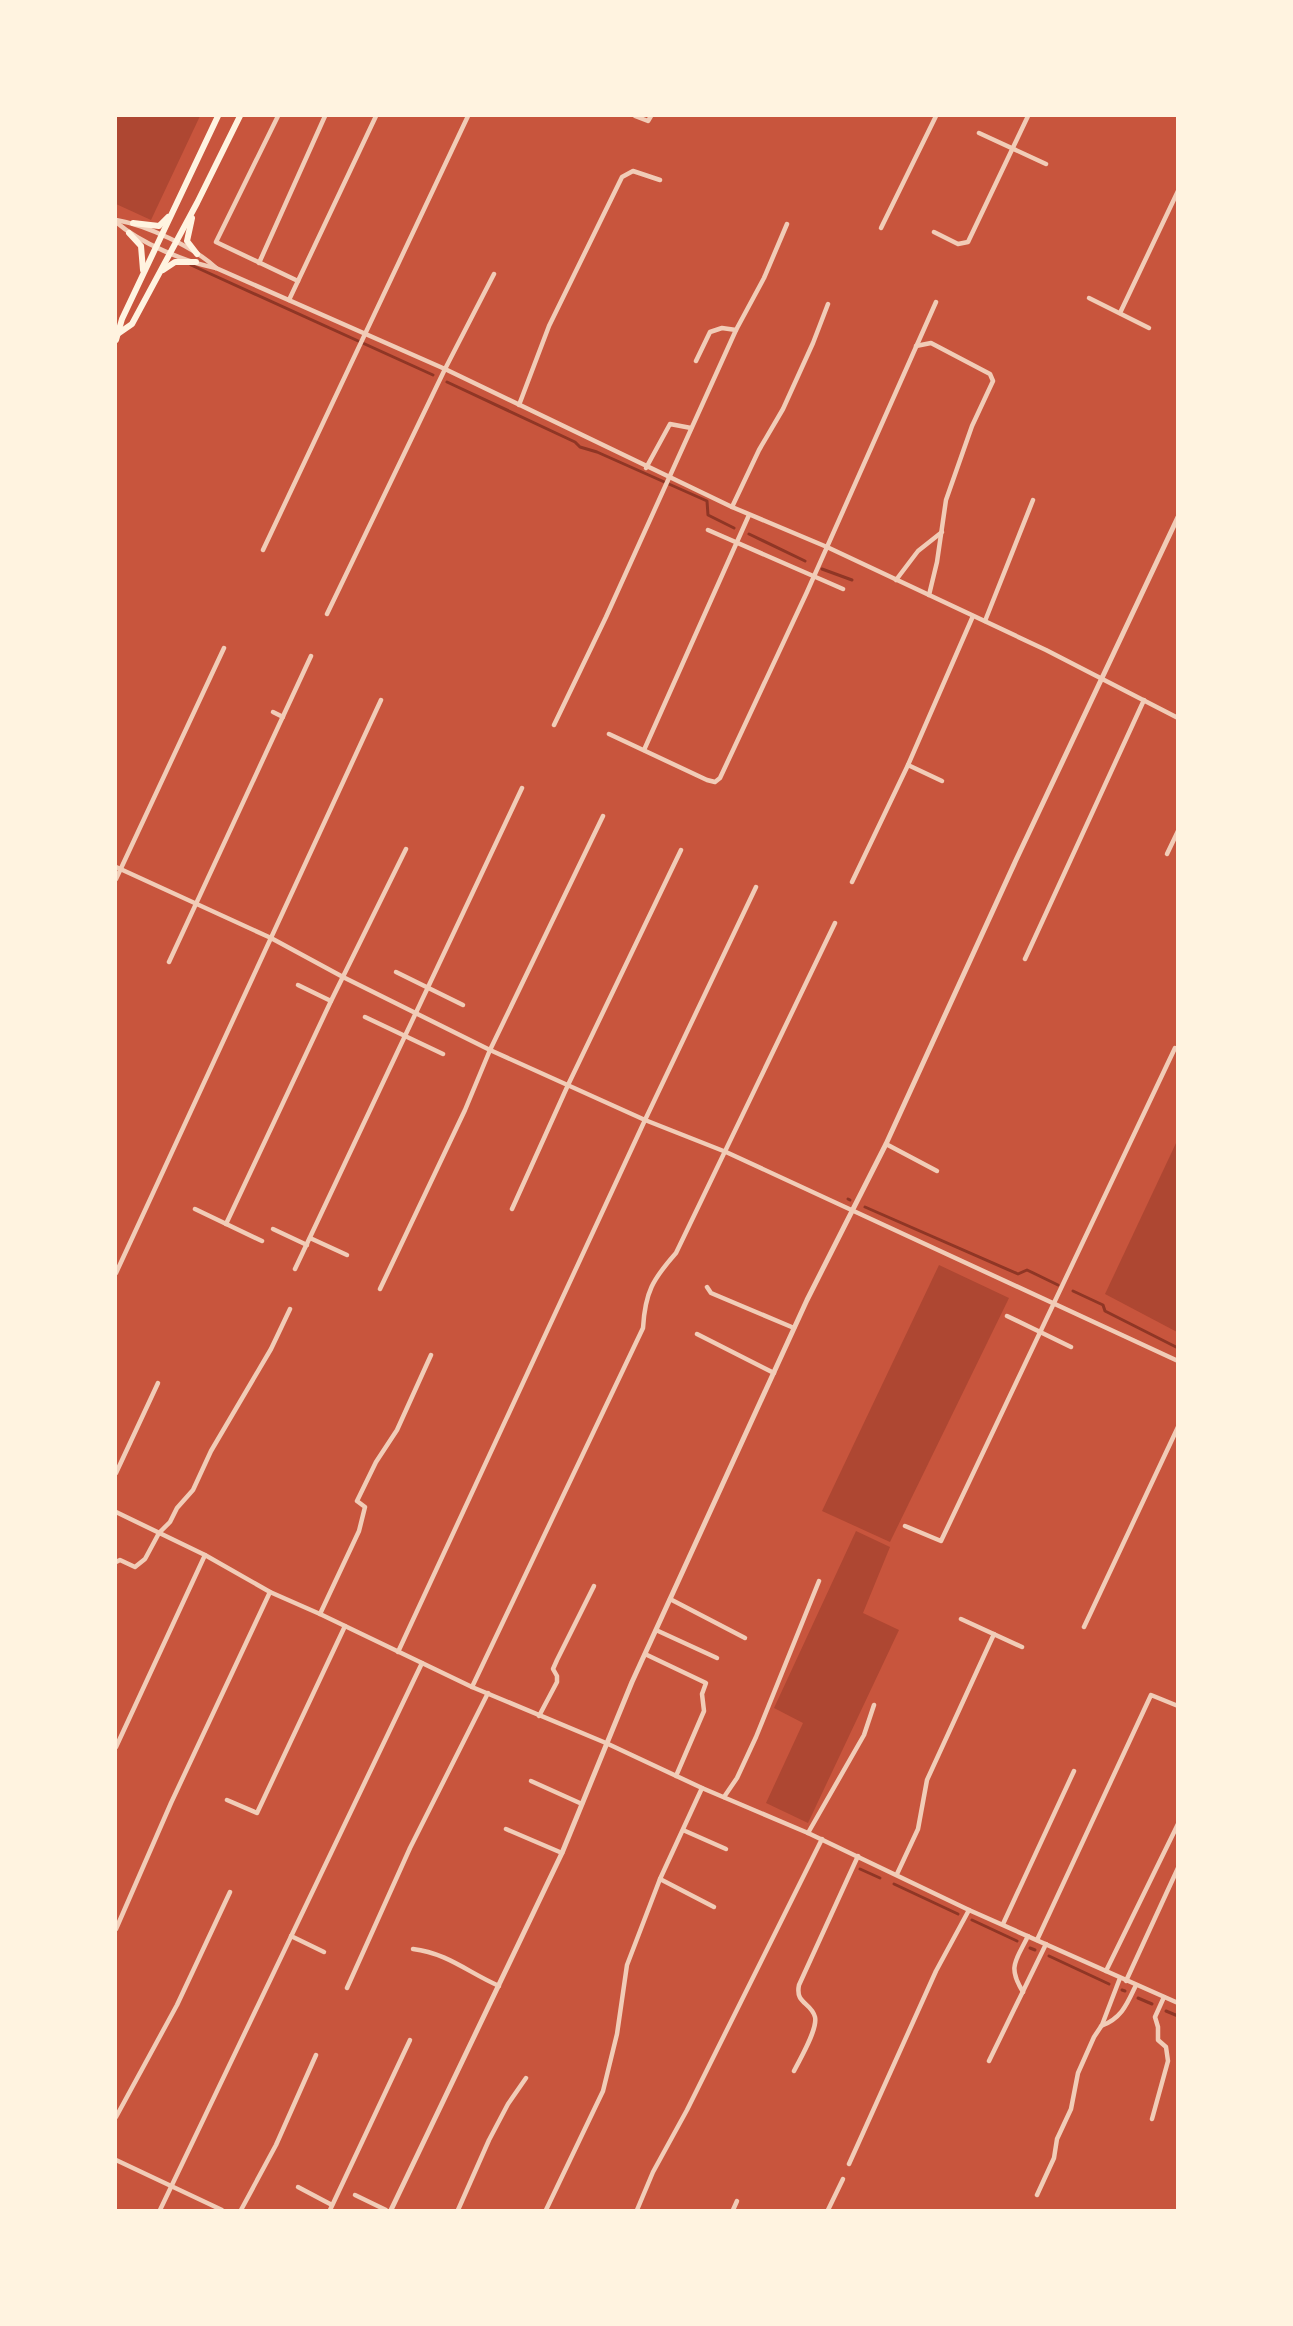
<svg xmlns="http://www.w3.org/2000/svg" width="1293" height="2326" viewBox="0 0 1293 2326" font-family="'Varela Round',sans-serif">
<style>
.green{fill:#ae4732}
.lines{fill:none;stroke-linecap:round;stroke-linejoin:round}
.stream{stroke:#8f3625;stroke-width:3}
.minor{stroke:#f1ccb7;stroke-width:4.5}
.tertiary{stroke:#f1ccb7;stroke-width:5}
.secondary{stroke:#fff3e0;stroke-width:6}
</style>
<rect width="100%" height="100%" fill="#c8553d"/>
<g class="green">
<polygon points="116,116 200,116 151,220 116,204"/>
<polygon points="1177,1141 1177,1332 1105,1294"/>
<polygon points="939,1265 1009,1298 890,1542 822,1511"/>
<polygon points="856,1531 890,1547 863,1613 899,1630 808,1823 766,1803 803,1723 774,1708"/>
</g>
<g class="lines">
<g class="stream">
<polyline points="191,265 433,375"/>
<polyline points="447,382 575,442 580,447 597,452 707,501 708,515 734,528"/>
<polyline points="749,534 805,561"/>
<polyline points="822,569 852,580"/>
<polyline points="848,1199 850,1200"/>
<polyline points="865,1207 1018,1274 1027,1270 1058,1285"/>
<polyline points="1073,1291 1103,1305 1105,1311 1178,1348"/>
<polyline points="860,1869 880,1878"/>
<polyline points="894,1884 958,1914"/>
<polyline points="972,1920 1017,1941"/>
<polyline points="1030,1948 1035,1950"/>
<polyline points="1049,1956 1109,1984"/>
<polyline points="1122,1990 1125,1991"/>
<polyline points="1138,1998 1152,2004"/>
<polyline points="1166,2011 1178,2016"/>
</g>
<g class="minor">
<polyline points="278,116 216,242 298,281"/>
<polyline points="635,116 648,121 651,116"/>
<polyline points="979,133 1046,164"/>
<path d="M116 220C146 225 194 247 216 268"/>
<path d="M116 222C140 243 185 262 216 268L445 369 732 507 827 547 1046 650 1178 718"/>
<polyline points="881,228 936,116"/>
<polyline points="934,232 958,244 968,242 1028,116"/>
<polyline points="259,263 325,116"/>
<polyline points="1089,298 1149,328"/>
<polyline points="289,300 376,116"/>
<polyline points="1120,313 1178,191"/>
<polyline points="916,346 931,343 990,374 993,381 972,426 946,500 937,562 929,595"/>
<polyline points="696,361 710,332 722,328 736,330 764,278 787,224"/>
<polyline points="519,405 549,326 622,177 633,171 660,180"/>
<polyline points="646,468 670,424 691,428"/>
<polyline points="732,507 759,450 783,409 813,343 828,304"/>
<polyline points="708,530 843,589"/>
<polyline points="263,550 468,116"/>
<polyline points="896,580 918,551 942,532"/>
<polyline points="327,614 445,369 494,274"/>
<polyline points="985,621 1033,500"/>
<polyline points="273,712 283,717"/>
<polyline points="554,725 606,617 736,330"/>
<polyline points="609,734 707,780 715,782 720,778 807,592 936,302"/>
<polyline points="644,750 749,515"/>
<polyline points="908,765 942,781"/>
<polyline points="1167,854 1178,831"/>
<polyline points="116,867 271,938 343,977 490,1050 645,1120 726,1152 1178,1361"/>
<polyline points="116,879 224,648"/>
<polyline points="852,882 908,765 973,616"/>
<polyline points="1025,959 1144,700"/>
<polyline points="169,962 311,656"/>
<polyline points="396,972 463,1005"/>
<polyline points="298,985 331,1001"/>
<polyline points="365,1017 443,1054"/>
<polyline points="886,1144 937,1171"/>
<polyline points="195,1209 262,1241"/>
<polyline points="512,1209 568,1085 681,850"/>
<polyline points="226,1224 331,1001 406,849"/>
<polyline points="273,1229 307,1245"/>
<polyline points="310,1238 347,1255"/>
<polyline points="295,1269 522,788"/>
<polyline points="116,1273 381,700"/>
<polyline points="707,1287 711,1293 794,1328"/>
<polyline points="380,1289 465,1110 490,1050 603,816"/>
<polyline points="1007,1316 1071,1347"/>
<polyline points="697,1334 774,1373"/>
<polyline points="116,1473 158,1383"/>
<polyline points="116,1512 205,1555 270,1592 320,1614 472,1687 606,1743 702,1788 808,1833 969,1910 1178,2003"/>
<polyline points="905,1526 941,1541 1175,1048"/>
<polyline points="116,1562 120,1560 135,1567 145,1559 159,1533 170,1522 177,1508 193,1490 211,1451 271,1349 290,1309"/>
<polyline points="670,1599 745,1638"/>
<polyline points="320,1614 359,1531 365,1507 357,1501 376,1462 397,1430 431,1355"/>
<polyline points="961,1619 1022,1647"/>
<polyline points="1084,1627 1178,1427"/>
<polyline points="656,1630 717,1658"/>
<polyline points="398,1652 645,1120 756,887"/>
<polyline points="645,1654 706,1683 702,1694 704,1711 676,1776"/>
<path d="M472 1687 643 1328C645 1292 653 1279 676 1253L835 923"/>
<polyline points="539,1716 557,1682 557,1676 553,1669 557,1660 594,1586"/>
<polyline points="116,1747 205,1555"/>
<polyline points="531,1781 582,1804"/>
<polyline points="724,1797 737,1778 756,1737 819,1581"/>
<polyline points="227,1800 257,1813 345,1626"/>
<polyline points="506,1829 562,1853"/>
<polyline points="683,1830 726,1849"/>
<polyline points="808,1833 864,1735 874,1705"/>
<polyline points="897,1874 918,1829 927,1780 994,1634"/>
<polyline points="660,1879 714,1907"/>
<polyline points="1003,1924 1074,1771"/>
<polyline points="116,1929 171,1803 270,1592"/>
<polyline points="291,1936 324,1952"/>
<polyline points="1037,1940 1151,1695 1178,1706"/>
<path d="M413 1949C447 1953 469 1973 499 1986"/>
<polyline points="1106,1971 1178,1824"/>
<polyline points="1126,1981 1178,1868"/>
<polyline points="347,1988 410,1848 488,1693"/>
<path d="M1023 1992C1007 1966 1016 1961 1028 1936"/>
<path d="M1101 2026C1122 2018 1127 2004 1136 1985"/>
<polyline points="989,2061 1046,1944"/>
<path d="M794 2071C800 2059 818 2029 815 2017 811 2002 795 2004 799 1985L858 1856"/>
<polyline points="116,2117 177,2005 230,1892"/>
<polyline points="1152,2119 1168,2061 1166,2047 1158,2040 1158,2027 1155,2017 1164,1997"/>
<polyline points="116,2160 222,2210"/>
<polyline points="849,2164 936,1971 969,1910"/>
<polyline points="298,2187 332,2205"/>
<polyline points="355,2195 386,2210"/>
<polyline points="1037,2195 1054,2158 1057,2139 1071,2109 1078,2073 1094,2037 1102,2025 1120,1978"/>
<polyline points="160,2210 422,1663"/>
<polyline points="241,2210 276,2145 316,2055"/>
<polyline points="330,2210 410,2040"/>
<polyline points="458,2210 489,2140 508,2104 526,2078"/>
<polyline points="546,2210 603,2091 617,2034 627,1965 660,1879 702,1788"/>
<polyline points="637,2210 653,2172 687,2110 822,1839"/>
<polyline points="733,2210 737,2201"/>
<polyline points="828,2210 843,2179"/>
</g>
<polyline class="tertiary" points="391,2210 562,1853 632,1682 807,1300 886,1144 1016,860 1178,517"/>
<g class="secondary">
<polyline points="192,218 187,241 197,254"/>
<polyline points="133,223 159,226 168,217"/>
<polyline points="129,233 141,246 143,270"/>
<polyline points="163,270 175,262 196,262"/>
<polyline points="119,333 132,324 197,203 240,116"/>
<polyline points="116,340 122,319 218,116"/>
</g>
</g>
<rect width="1293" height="2326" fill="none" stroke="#fff3e0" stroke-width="234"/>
</svg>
